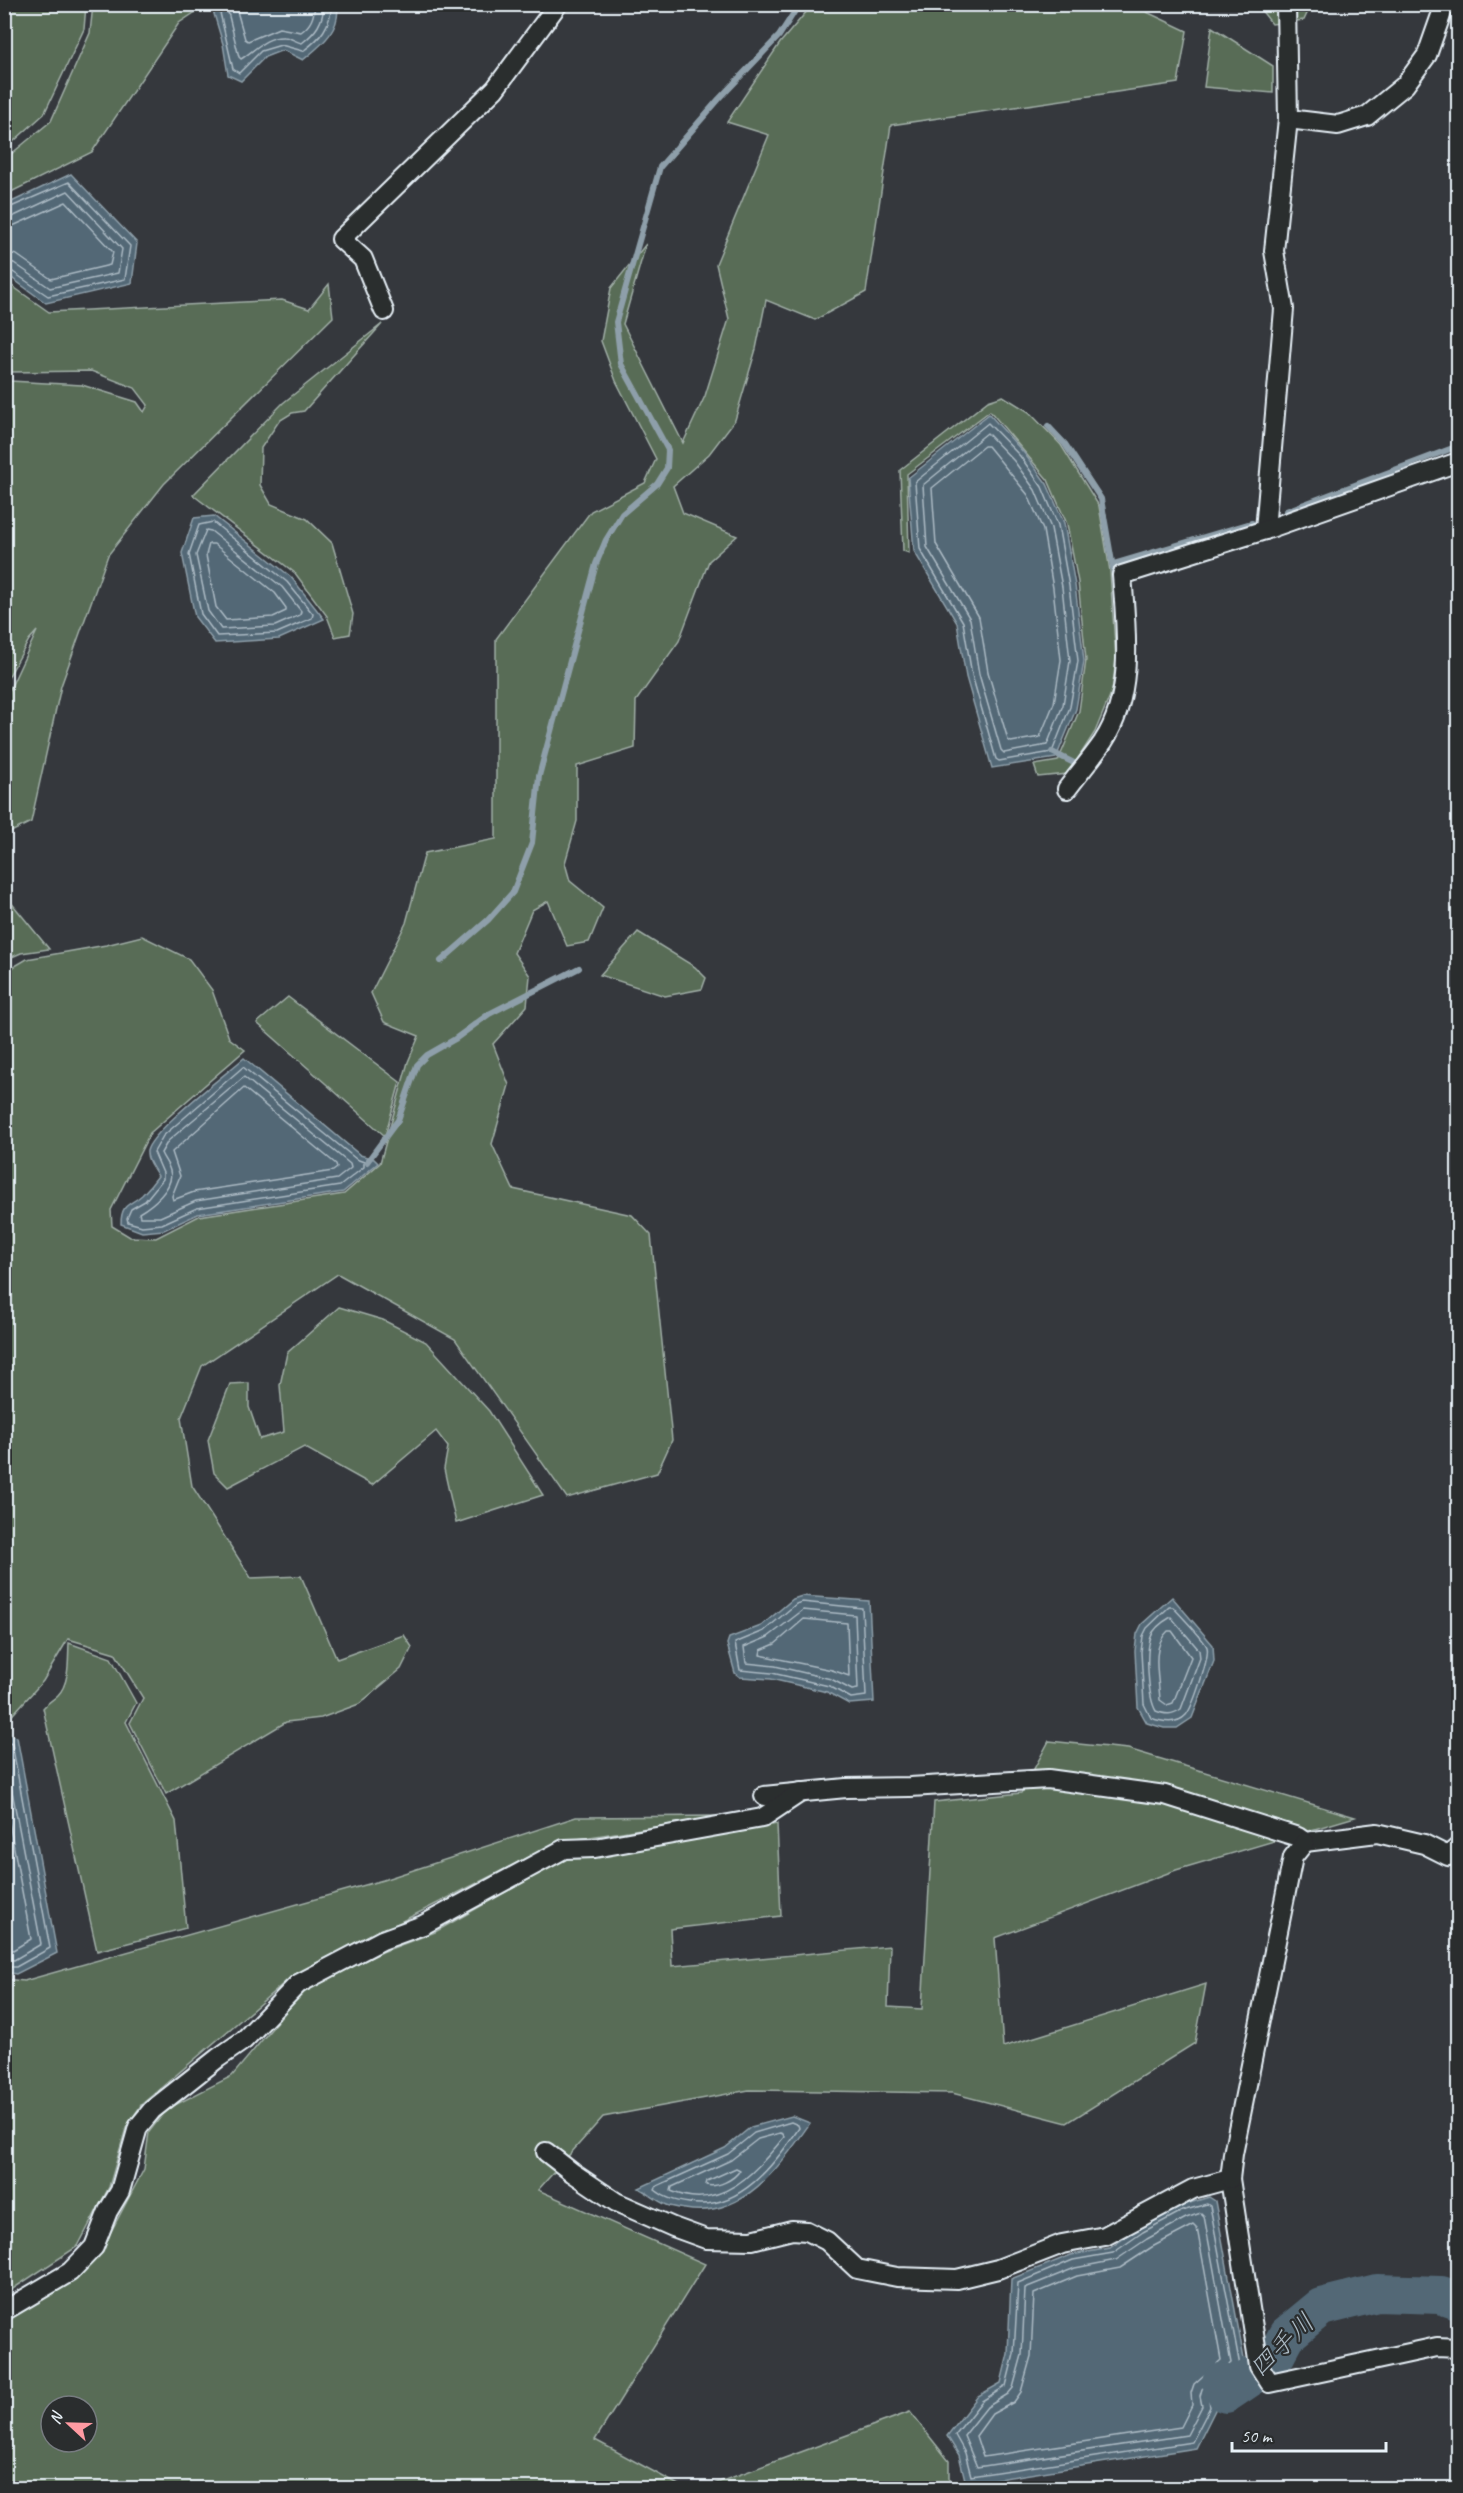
<svg xmlns="http://www.w3.org/2000/svg" width="1463" height="2493" viewBox="0 0 1463 2493" font-family="Caveat,'Klee One',sans-serif">
<style>
.green{fill:#596c56;stroke:#a0aea7;stroke-width:1.5;fill-rule:evenodd}
.water{fill:#526876;stroke:#8e9faa;stroke-width:1.5}
.lines{fill:none;stroke-linecap:round;stroke-linejoin:round}
.shore{stroke:#acbac4;stroke-width:1.5}
.stream{stroke:#8e9faa;stroke-width:6}
.river{stroke:#526876;stroke-width:38}
.street-casing{stroke:#e8f1f8;stroke-width:22}
.street{stroke:#2a2d2e;stroke-width:18}
.labels{text-anchor:middle;dominant-baseline:central;stroke-width:4.5;stroke-linejoin:round;paint-order:stroke}
.water-label{font-size:26px;font-style:italic;fill:#acbac4;stroke:#2a2d2e}
</style>
<rect width="100%" height="100%" fill="#35383d"/>
<filter id="ink" filterUnits="userSpaceOnUse"><feTurbulence type="fractalNoise" baseFrequency=".0167" numOctaves="2"/><feDisplacementMap in="SourceGraphic" scale="12" xChannelSelector="R" yChannelSelector="G"/><feConvolveMatrix kernelMatrix="1 2 1 2 8 2 1 2 1" color-interpolation-filters="sRGB"/></filter>
<g filter="url(#ink)">
<g class="green">
<polygon points="5,4 86,5 84,29 44,114 5,149"/>
<polygon points="813,4 1132,5 1187,31 1178,83 891,125 866,292 815,320 766,300 756,349 735,420 709,454 673,486 683,513 737,536 709,561 679,641 636,701 635,748 577,766 577,821 565,863 570,881 603,908 589,942 567,946 548,901 532,910 514,953 530,976 527,1006 493,1044 509,1085 492,1144 513,1189 632,1215 651,1235 672,1440 657,1473 567,1498 455,1339 338,1274 202,1366 181,1418 192,1486 251,1578 301,1576 337,1659 404,1635 412,1647 401,1669 359,1704 321,1718 286,1722 166,1794 130,1723 143,1698 115,1653 68,1639 43,1681 5,1723 5,972 27,959 106,945 142,936 189,959 212,990 229,1038 245,1050 150,1133 111,1210 112,1226 130,1237 156,1238 199,1216 344,1194 380,1163 408,1062 419,1036 384,1022 371,993 406,923 425,853 496,839 496,639 591,511 645,483 656,459 616,381 601,341 611,288 646,244 623,324 683,443 705,396 729,319 716,264 769,135 727,122 780,43"/>
<polygon points="93,5 206,5 179,23 92,152 5,195 5,159 51,121 90,33"/>
<polygon points="1257,5 1311,5 1304,20 1272,24"/>
<polygon points="1212,27 1273,66 1273,93 1204,87"/>
<polygon points="5,281 49,312 282,300 309,309 329,284 333,317 164,484 108,555 61,686 31,822 5,835 4,725 9,691 37,631 29,640 5,683 5,377 10,381 82,385 137,402 144,412 148,405 135,388 91,371 10,372 5,367"/>
<polygon points="382,324 304,411 292,413 279,421 261,448 260,485 271,504 307,519 332,543 353,614 350,634 335,637 327,616 295,573 193,495 283,403"/>
<polygon points="1003,396 1029,412 1061,445 1099,506 1110,571 1116,660 1112,691 1095,732 1068,774 1038,777 1034,765 1058,761 1079,711 1086,660 1078,582 1067,524 1048,480 990,411 907,474 909,553 903,551 900,470 988,401"/>
<polygon points="4,895 5,895 49,949 21,953 5,960"/>
<polygon points="638,932 695,967 706,978 702,989 665,996 600,975"/>
<polygon points="288,997 400,1082 385,1136 257,1023"/>
<polygon points="339,1307 383,1320 426,1342 489,1411 543,1495 456,1523 444,1469 448,1447 436,1431 372,1485 304,1447 228,1487 214,1473 208,1440 230,1384 249,1383 249,1407 260,1439 284,1432 280,1385 287,1353"/>
<path d="M69 1643 111 1658 136 1703 126 1722 176 1821 186 1928 97 1951 43 1708C48 1702 53 1700 58 1695 70 1683 68 1659 69 1643Z"/>
<path d="M1049 1741 1128 1749 1355 1817 1176 1870 995 1938 1003 2047 1206 1984 1195 2043 1067 2123 952 2093 749 2090 603 2117 538 2190 705 2264 595 2440 684 2488H5V2322L76 2278 98 2256 144 2169 149 2132 167 2109 232 2076 303 1991 382 1952 435 1932 568 1857 633 1851 777 1824 781 1916 670 1929 672 1966 890 1946 888 2007 922 2009 934 1802 1021 1793ZM51 2406H87V2442H51Z"/>
<polygon points="724,1816 558,1842 290,1978 141,2105 126,2128 109,2187 78,2246 5,2294 5,1979 24,1981 383,1880 576,1817"/>
<polygon points="910,2412 949,2461 949,2488 703,2488"/>
</g>
<g class="water">
<path d="M215 5 337 4C342 30 320 46 303 60L283 50 265 57 241 81 228 75 223 44 212 7Z"/>
<polygon points="71,174 137,243 132,283 46,303 5,273 5,205"/>
<polygon points="989,414 1024,453 1047,484 1064,523 1075,585 1084,661 1076,709 1056,758 992,768 966,677 957,623 914,551 908,478"/>
<polygon points="214,516 291,577 324,619 279,639 215,643 195,617 182,553 194,518"/>
<path d="M244 1058 360 1155 374 1159 378 1163 343 1192 198 1214 164 1230 142 1232 121 1224C121 1203 130 1206 142 1195 148 1189 153 1183 158 1176 154 1169 146 1160 147 1151 151 1131 226 1074 244 1058Z"/>
<polygon points="802,1596 869,1601 874,1702 849,1704 827,1692 771,1679 740,1677 735,1673 727,1644 729,1638 761,1626 793,1599"/>
<polygon points="1172,1597 1213,1645 1214,1661 1192,1718 1177,1728 1164,1728 1147,1723 1138,1707 1135,1651 1137,1634 1142,1624"/>
<polygon points="5,1734 17,1737 57,1953 16,1974 5,1972"/>
<path d="M792 2116 810 2123C780 2166 744 2219 685 2209 679 2208 672 2207 667 2205 657 2201 648 2193 639 2188L725 2148 751 2127Z"/>
<polygon points="1209,2197 1215,2201 1246,2370 1213,2396 1217,2406 1196,2448 966,2484 959,2455 947,2436 978,2396 1001,2383 1008,2354 1011,2279 1071,2255 1110,2248 1140,2227 1180,2206"/>
</g>
<g class="lines">
<g class="shore">
<path d="M218 4 233 69 239 73 261 51 281 45 303 51C321 38 330 27 332 4"/>
<path d="M226 4 239 57 241 59C254 51 266 36 284 37 290 37 296 42 302 43 316 32 323 23 324 4"/>
<path d="M235 4 245 39 248 41 279 28 301 32C311 25 314 17 315 4"/>
<polyline points="4,210 69,182 130,246 125,279 48,296 10,270 4,269"/>
<polyline points="4,218 12,217 68,191 122,249 118,273 50,288 14,263 4,261"/>
<polyline points="4,227 15,225 66,202 113,252 110,265 51,279 17,255 4,252"/>
<polygon points="988,423 1020,456 1042,487 1058,525 1069,586 1078,661 1070,707 1052,752 999,761 996,759 972,675 963,622 920,549 915,482"/>
<polygon points="987,433 1014,461 1035,490 1051,528 1062,587 1070,661 1063,705 1047,745 1004,753 1001,750 979,674 970,619 927,547 923,485"/>
<polygon points="984,446 988,446 1028,495 1043,530 1053,588 1061,660 1054,703 1040,737 1011,742 1008,740 988,672 979,617 936,544 932,488"/>
<polygon points="213,522 287,582 313,614 312,618 277,633 217,636 201,614 189,554 199,525"/>
<polygon points="206,530 211,531 282,587 301,611 300,615 275,626 221,629 208,611 196,555"/>
<polygon points="209,544 214,544 275,593 286,608 286,611 273,617 226,620 216,607 206,555"/>
<polygon points="243,1067 356,1159 364,1162 364,1167 340,1186 197,1208 162,1224 142,1226 128,1222 127,1218 131,1209 145,1201 163,1179 163,1173 154,1152 163,1136"/>
<path d="M244 1077 350 1164 351 1168 337 1179 196 1201 160 1217H140L139 1213C151 1206 175 1188 170 1171 169 1165 164 1160 161 1153L168 1141Z"/>
<polygon points="244,1088 336,1164 337,1168 333,1171 194,1192 173,1200 172,1196 180,1176 172,1152"/>
<polygon points="802,1602 862,1608 866,1696 851,1698 829,1686 772,1673 740,1670 735,1643 764,1631 796,1604"/>
<path d="M1169 1607H1173C1181 1616 1204 1639 1207 1647 1210 1656 1193 1707 1186 1715 1177 1725 1162 1722 1151 1718L1144 1704 1141 1652 1143 1636 1147 1628Z"/>
<polygon points="803,1610 855,1615 858,1689 852,1690 831,1679 775,1666 746,1663 744,1647 768,1637"/>
<path d="M1171 1617 1199 1650 1200 1658 1181 1709C1172 1715 1166 1715 1156 1711 1148 1698 1145 1652 1151 1637 1153 1629 1164 1621 1171 1617Z"/>
<polygon points="804,1619 847,1623 849,1676 832,1670 760,1655 761,1650 775,1644"/>
<path d="M1168 1631H1172L1191 1657 1173 1703 1167 1705 1160 1700C1159 1678 1150 1647 1168 1631Z"/>
<polyline points="4,1741 12,1744 50,1948 16,1967 4,1967"/>
<polyline points="4,1749 41,1944 14,1960 4,1959"/>
<polyline points="4,1795 31,1939 13,1950 4,1950"/>
<path d="M791 2122 798 2125 799 2128C775 2164 739 2212 689 2203 676 2201 666 2199 655 2190L657 2186 728 2154 754 2133Z"/>
<path d="M780 2133 783 2134 784 2137C756 2172 720 2213 671 2191L672 2187 731 2160 758 2139Z"/>
<path d="M736 2168 740 2170C734 2180 717 2188 706 2185L707 2181Z"/>
<polygon points="1207,2204 1210,2206 1240,2366 1208,2393 1210,2407 1192,2442 971,2476 965,2453 955,2435 982,2401 1006,2386 1014,2354 1018,2283 1073,2260 1113,2253 1143,2232 1182,2211"/>
<polygon points="1201,2213 1204,2216 1231,2363 1202,2389 1200,2396 1202,2406 1187,2435 977,2467 964,2436 987,2407 1008,2394 1013,2388 1022,2355 1025,2288 1075,2268 1116,2260 1147,2239 1186,2218"/>
<polygon points="1194,2225 1197,2228 1221,2360 1194,2384 1191,2393 1192,2405 1181,2427 983,2457 976,2436 992,2414 1014,2402 1021,2392 1031,2356 1034,2294 1077,2276 1120,2268 1152,2247"/>
</g>
<g class="stream">
<polyline points="1048,426 1065,444 1101,499 1115,579"/>
<polyline points="1286,511 1458,446"/>
<polyline points="1114,564 1252,523"/>
<polyline points="1052,752 1078,765 1080,763"/>
<polyline points="441,961 488,920 513,892 532,843 539,776 596,564 606,540 622,514 657,484 667,468 668,450 621,364 616,322 660,167 719,99 779,36 795,11 792,4"/>
<polyline points="367,1162 398,1120 417,1065 427,1055 455,1039 489,1014 579,968"/>
</g>
<polyline class="river" points="1221,2382 1226,2394 1272,2363 1287,2335 1321,2307 1377,2293 1441,2295 1458,2301"/>
<defs>
<g id="street">
<polyline points="1288,119 1338,125 1367,116 1405,85 1427,55 1445,4"/>
<polyline points="384,311 363,259 341,239 495,89 558,4"/>
<polyline points="1265,530 1284,309 1274,251 1288,119 1286,4"/>
<path d="M1067 789C1079 773 1092 758 1103 742 1135 693 1126 629 1122 575L1265 530 1458 462"/>
<polyline points="764,1796 846,1788 910,1787 1048,1779 1165,1795 1298,1837 1305,1842 1377,1833 1424,1844 1448,1856 1458,1847"/>
<polyline points="546,2152 573,2173 616,2202 673,2227 706,2239 752,2240 792,2230 807,2231 827,2241 857,2269 897,2277 957,2279 998,2269 1062,2244 1105,2236 1193,2189 1230,2179 1259,2366 1270,2383 1437,2347 1458,2348"/>
<polyline points="1230,2179 1233,2154 1293,1857 1305,1842"/>
<polyline points="4,2311 70,2272 94,2247 108,2211 120,2191 138,2127 152,2110 218,2058 244,2040 298,1984 382,1940 423,1925 564,1849 595,1848 762,1818 801,1792"/>
</g>
</defs>
<use href="#street" class="street-casing"/>
<use href="#street" class="street"/>
</g>
</g>
<g class="labels">
<g class="water-label">
<text transform="translate(1282 2345) rotate(-44)">四手川</text>
</g>
</g>
<rect width="1463" height="2493" fill="none" stroke="#2a2d2e" stroke-width="24"/>
<rect x="12" y="12" width="1439" height="2469" fill="none" stroke="#e8f1f8" stroke-width="2" filter="url(#ink)"/>
<g transform="translate(69 2424) rotate(292)"><circle r="28" fill="#2a2d2e" stroke="#767b7f" stroke-width="1.5"/>
<path d="M0-4.5L10 22L0 15L-10 22Z" fill="#ff9aa2"/>
<text y="-9" font-size="16" font-weight="bold" text-anchor="middle" fill="#e8f1f8">N</text>
</g>
<path d="M1232 2442v9h154v-9" fill="none" stroke="#e8f1f8" stroke-width="3"/>
<text x="1241" y="2442" font-size="18" fill="#e8f1f8" stroke="#2a2d2e" stroke-width="4.5" paint-order="stroke">50 m</text>
</svg>
